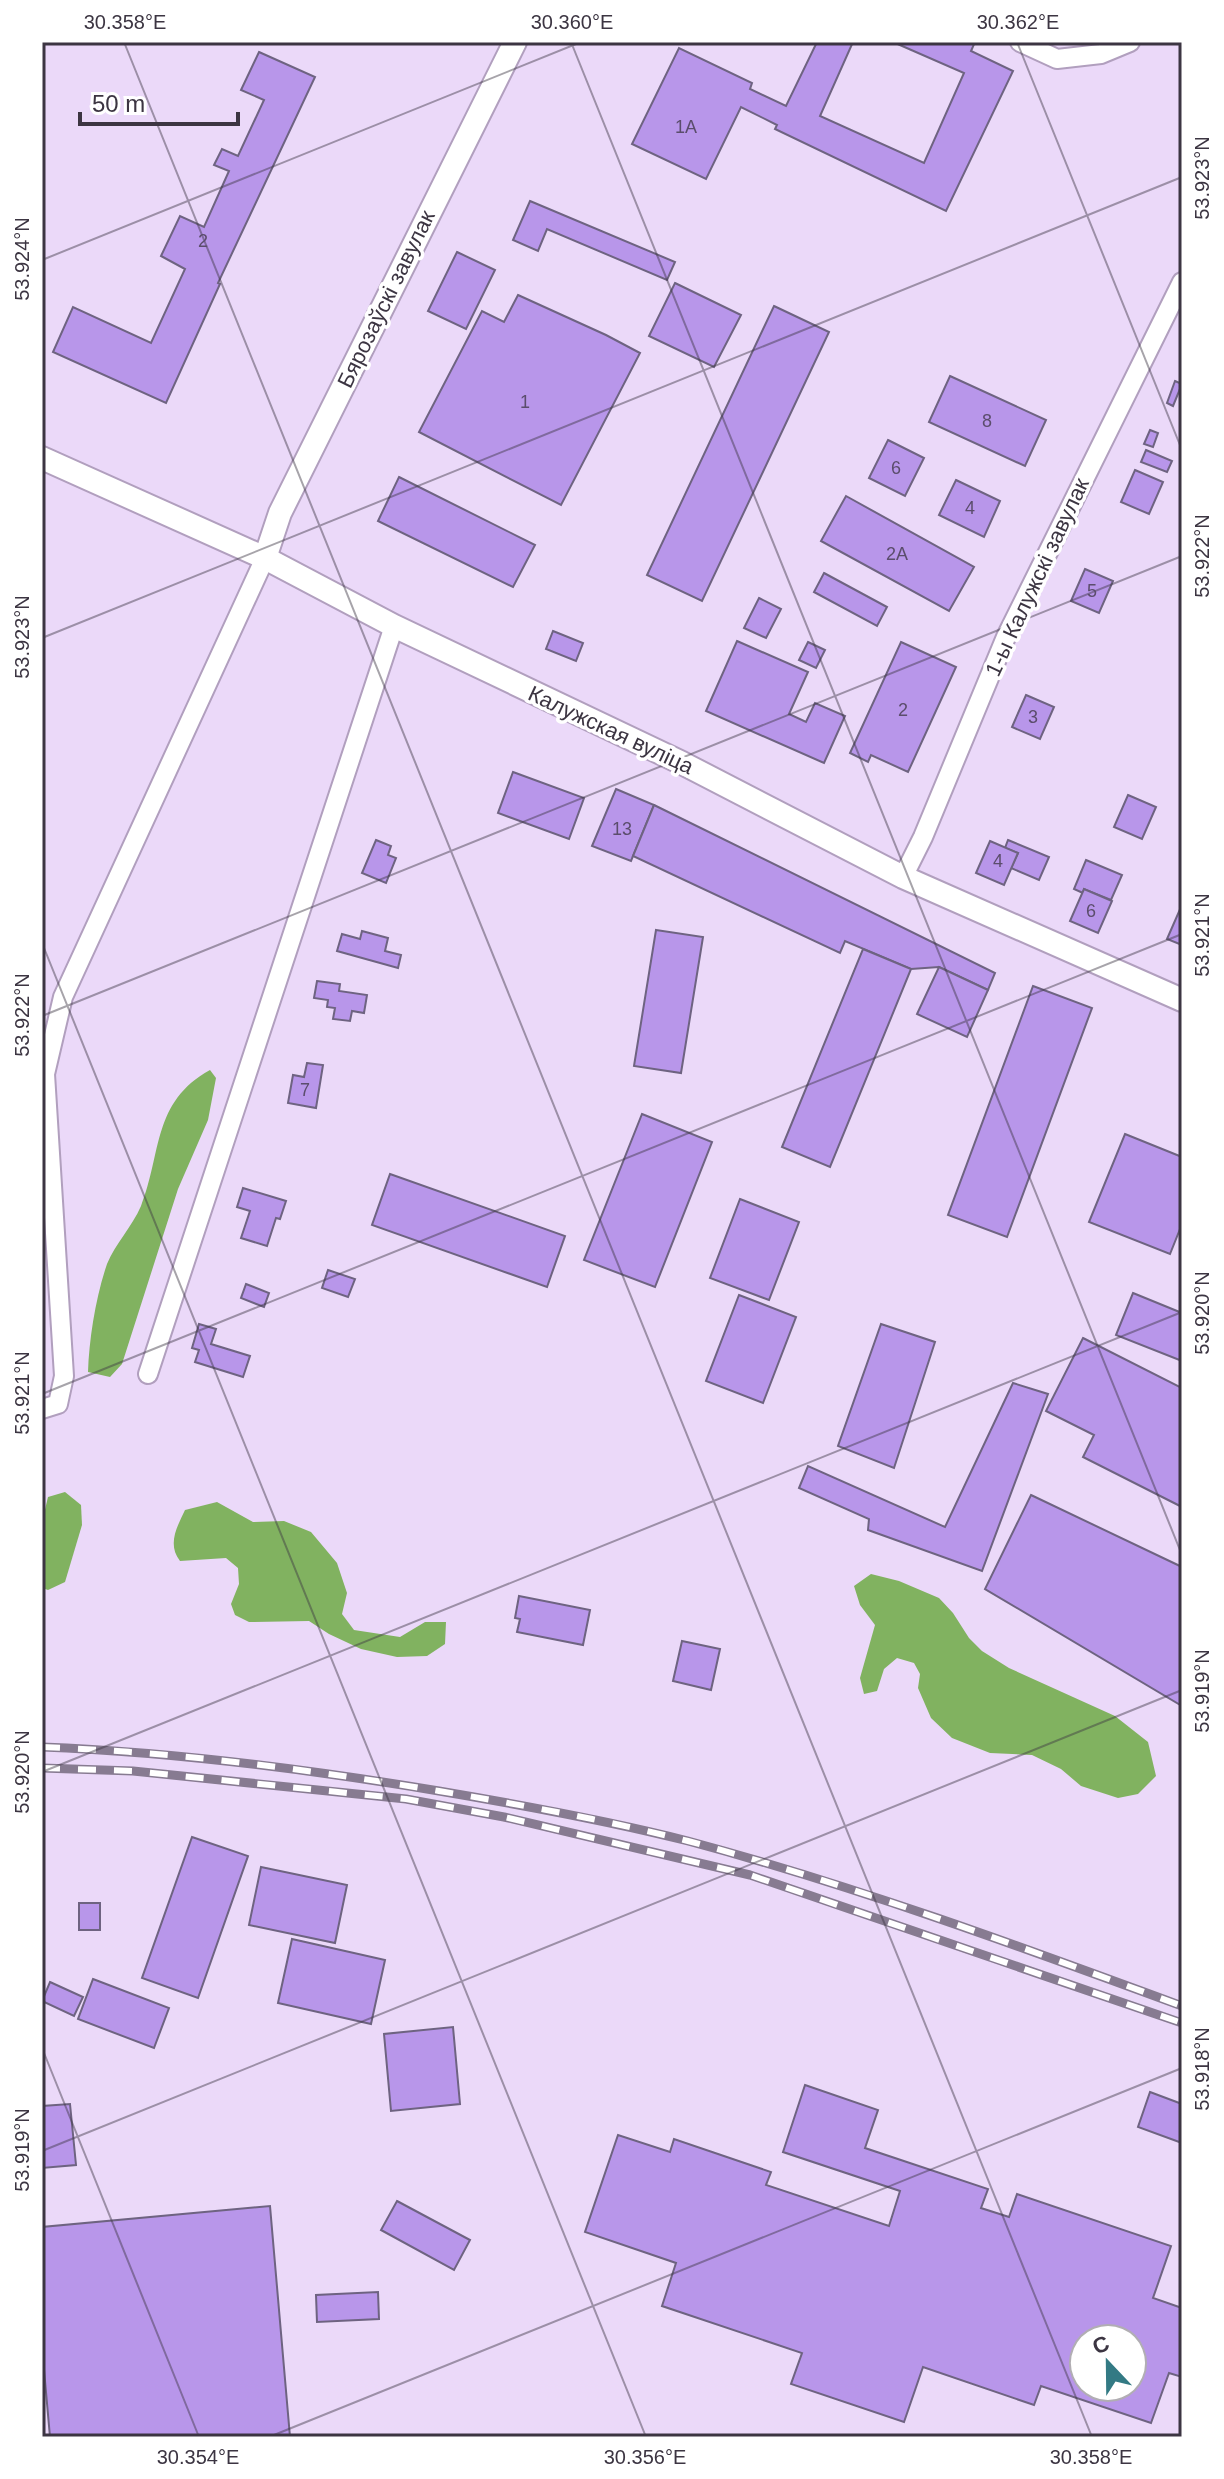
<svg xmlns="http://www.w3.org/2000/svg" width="1224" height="2479" viewBox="0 0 1224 2479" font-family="Helvetica,sans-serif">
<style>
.forest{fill:#81b260}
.building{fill:#b896ea;stroke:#6e6381;stroke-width:2;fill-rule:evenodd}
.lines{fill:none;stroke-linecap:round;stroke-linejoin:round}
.minor-casing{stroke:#b19fbe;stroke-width:22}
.tertiary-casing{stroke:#b19fbe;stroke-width:26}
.minor{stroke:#fff;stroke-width:18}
.tertiary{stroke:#fff;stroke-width:22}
.rail-casing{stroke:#877b91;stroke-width:9}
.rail{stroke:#fff;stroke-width:6;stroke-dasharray:18;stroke-linecap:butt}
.ticks{fill:none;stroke:#3c3542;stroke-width:2;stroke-opacity:0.45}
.labels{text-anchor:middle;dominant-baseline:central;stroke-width:7;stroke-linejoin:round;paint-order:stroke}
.number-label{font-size:18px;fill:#5b4d6c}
.street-label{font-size:22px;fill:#3c3542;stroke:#fff}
.neatline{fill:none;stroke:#3c3542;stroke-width:3}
.ticks-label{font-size:20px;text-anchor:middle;fill:#3c3542}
</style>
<rect width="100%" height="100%" fill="#ebd9f9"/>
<g class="forest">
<path d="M210 1070 216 1078 208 1120 178 1189 122 1364 110 1377 88 1372C89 1339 96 1296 107 1264 115 1244 132 1227 141 1206 162 1153 152 1102 210 1070Z"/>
<polygon points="65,1492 81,1505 82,1525 65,1582 48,1590 42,1588 42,1522 48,1497"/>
<path d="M217 1502 253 1522 284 1521 311 1532 337 1563 347 1593 342 1614 354 1630 400 1637 425 1622H446L445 1644 427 1656 397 1657 361 1649 329 1634 309 1621 249 1622 235 1615 231 1604 239 1584 238 1568 226 1558 180 1561C167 1544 177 1527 185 1510Z"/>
<polygon points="871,1574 899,1581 939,1598 953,1613 969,1638 982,1651 1009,1668 1115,1716 1148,1742 1156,1776 1138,1794 1118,1798 1081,1786 1061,1769 1032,1755 990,1753 952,1738 931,1718 918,1688 920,1674 914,1663 897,1658 884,1669 877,1691 864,1694 860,1678 875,1625 860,1605 854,1586"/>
</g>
<g class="building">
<polygon points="817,42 853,42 820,116 924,163 964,73 893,42 975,42 971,51 1013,71 946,211 775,129 777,125 741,107 706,179 632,144 679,48 752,83 750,89 786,106"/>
<polygon points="259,52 315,77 218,283 220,284 166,403 53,352 73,307 151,343 185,269 161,256 180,216 204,227 229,171 214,165 222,149 238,156 264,100 241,90"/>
<polygon points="530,201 675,262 667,280 547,229 538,251 513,240"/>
<polygon points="457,252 495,270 466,329 428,311"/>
<polygon points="675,283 741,315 714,367 649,336"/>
<polygon points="518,295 606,335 640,353 561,505 419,432 482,311 504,322"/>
<polygon points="774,306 829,332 702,601 647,575"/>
<polygon points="950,376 1046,420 1025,466 929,422"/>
<polygon points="1175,381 1182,384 1173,406 1167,403"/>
<polygon points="1150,430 1158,433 1153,447 1144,444"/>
<polygon points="888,440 924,458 905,496 869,478"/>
<polygon points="1146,450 1172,461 1167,472 1141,462"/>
<polygon points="1135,470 1163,482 1149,514 1121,502"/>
<polygon points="399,477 535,545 513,587 378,521"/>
<polygon points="956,480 1000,501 984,537 939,515"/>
<polygon points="846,496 974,567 949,611 821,541"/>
<polygon points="1085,569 1113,581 1099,613 1071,601"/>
<polygon points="824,573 887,607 877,626 814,592"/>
<polygon points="759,598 781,609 766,638 744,628"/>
<polygon points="553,631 583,643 576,661 546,649"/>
<polygon points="737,641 808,672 789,714 806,722 815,703 845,716 824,763 706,711"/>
<polygon points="808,642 825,650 816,668 799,660"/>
<polygon points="901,642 956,667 908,772 871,755 868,762 850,753"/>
<polygon points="1026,695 1054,707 1040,739 1012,727"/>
<polygon points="513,772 584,798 569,839 498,813"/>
<polygon points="616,789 654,805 631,861 592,846"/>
<polygon points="1128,795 1156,807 1142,839 1114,827"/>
<polygon points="654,805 995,973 988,990 939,967 911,969 845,941 840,953 633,856"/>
<polygon points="376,840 391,846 388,855 396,858 386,883 362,873"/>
<polygon points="1008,840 1049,857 1039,880 1011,868 1018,853 1005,848"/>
<polygon points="990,841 1018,853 1004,885 976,873"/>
<polygon points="1086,860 1122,875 1111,900 1084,889 1083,893 1074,889"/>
<polygon points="1084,889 1112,901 1098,933 1070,921"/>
<polygon points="1181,907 1182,907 1182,945 1167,939"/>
<polygon points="656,930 703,937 681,1073 634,1066"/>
<polygon points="362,931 388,938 385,951 401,955 398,968 337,951 342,934 360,939"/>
<polygon points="863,949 911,969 830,1167 782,1147"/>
<polygon points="939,967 988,990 967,1037 917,1014"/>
<polygon points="317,981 340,984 339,991 367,995 364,1013 352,1011 350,1021 333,1019 335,1008 327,1007 328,1000 314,998"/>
<polygon points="1033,986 1092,1008 1007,1237 948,1215"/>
<polygon points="307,1063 323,1065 316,1108 288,1103 293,1075 304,1077"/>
<polygon points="642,1114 712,1142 655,1287 584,1260"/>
<polygon points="1125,1134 1182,1157 1182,1224 1170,1254 1089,1222"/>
<polygon points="390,1174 565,1236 547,1287 372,1225"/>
<polygon points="243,1188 286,1201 280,1219 276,1218 267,1246 241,1238 250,1211 237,1207"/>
<polygon points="740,1199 799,1222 769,1300 710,1278"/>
<polygon points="328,1270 355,1279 348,1297 322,1288"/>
<polygon points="246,1284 269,1293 264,1307 241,1298"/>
<polygon points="1133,1293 1182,1313 1182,1361 1116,1335"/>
<polygon points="739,1295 796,1317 763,1403 706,1381"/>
<polygon points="199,1324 216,1329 211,1344 250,1356 243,1377 195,1362 199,1350 192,1348"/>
<polygon points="881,1324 935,1342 894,1468 838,1446"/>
<polygon points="1083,1338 1182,1388 1182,1507 1083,1457 1094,1435 1046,1411"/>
<polygon points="1013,1383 1048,1394 982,1571 868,1530 869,1519 799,1488 808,1466 945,1527"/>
<polygon points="1031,1495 1182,1567 1182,1706 985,1589"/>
<polygon points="519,1596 590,1610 583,1645 517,1632 520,1619 515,1618"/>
<polygon points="682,1641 720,1649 711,1690 673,1681"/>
<polygon points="192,1837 248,1856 198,1998 142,1978"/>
<polygon points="261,1867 347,1885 335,1943 249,1925"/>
<rect x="79" y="1903" width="21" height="27"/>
<polygon points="292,1939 385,1960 371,2024 278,2003"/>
<polygon points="93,1979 169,2008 154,2048 78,2019"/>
<polygon points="50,1982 83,1997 74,2016 42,2001"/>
<polygon points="453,2027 460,2104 391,2111 384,2034"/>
<path d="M805 2085 878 2110 865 2148 988 2189 981 2208 1009 2217 1017 2194 1171 2246 1153 2298 1182 2308V2377L1169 2373 1151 2423 1041 2386 1034 2405 923 2367 904 2422 791 2384 802 2353 662 2306 676 2263 585 2232 618 2135 670 2152 674 2139 771 2172 766 2185 889 2226 900 2191 783 2152ZM1084 2339H1132V2387H1084Z"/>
<polygon points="1150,2092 1182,2104 1182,2143 1138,2127"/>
<polygon points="70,2104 76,2165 42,2168 42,2106"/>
<polygon points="397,2201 470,2240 454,2270 381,2230"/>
<polygon points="270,2206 290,2437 50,2437 42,2347 42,2227"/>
<polygon points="378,2292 379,2319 317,2322 316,2295"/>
</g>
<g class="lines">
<defs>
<g id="minor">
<polyline points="1020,42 1057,59 1101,54 1130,42"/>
<polyline points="903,877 923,837 1006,637 1182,282"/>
<polyline points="148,1374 394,626"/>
<polyline points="42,1409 58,1404 64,1376 45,1074 63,997 265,558"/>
</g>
<g id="tertiary">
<polyline points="42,458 265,558 394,626 682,763 903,877 1182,1000"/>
<polyline points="265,558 280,513 515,42"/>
</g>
</defs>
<use href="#minor" class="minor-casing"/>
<use href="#tertiary" class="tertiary-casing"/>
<use href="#minor" class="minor"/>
<use href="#tertiary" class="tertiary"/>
<defs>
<g id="rail">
<path d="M42 1747C175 1752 307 1769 439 1791 522 1805 606 1820 688 1841 856 1886 1019 1946 1182 2006"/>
<polyline points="42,1768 133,1771 406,1799 504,1817 750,1875 1182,2023"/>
</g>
</defs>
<use href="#rail" class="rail-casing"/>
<use href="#rail" class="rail"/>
</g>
<path class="ticks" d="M124 42 1092 2437M571 42 1182 1555M1017 42 1182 450M42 260 581 42M42 638 1182 177M42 943 646 2437M42 1016 1182 556M42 1394 1182 934M42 1772 1182 1312M42 2048 199 2437M42 2151 1182 1690M269 2437 1182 2068"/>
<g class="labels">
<g class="number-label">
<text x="686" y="127">1А</text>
<text x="203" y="241">2</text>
<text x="525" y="402">1</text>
<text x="987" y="421">8</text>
<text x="896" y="468">6</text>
<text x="970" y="508">4</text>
<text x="897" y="554">2А</text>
<text x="1092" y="591">5</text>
<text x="903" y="710">2</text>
<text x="1033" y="717">3</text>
<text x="622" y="829">13</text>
<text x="998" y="861">4</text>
<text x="1091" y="911">6</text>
<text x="305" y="1090">7</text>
</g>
<g class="street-label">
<text transform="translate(386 299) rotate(-64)">Бярозаўскі завулак</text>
<text transform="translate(1037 577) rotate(-65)">1-ы Калужскі завулак</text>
<text transform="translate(611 730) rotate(25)">Калужская вуліца</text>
</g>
</g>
<rect width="1224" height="2479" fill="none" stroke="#ffffff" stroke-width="88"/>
<g transform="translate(1108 2363) rotate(338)"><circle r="38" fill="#ffffff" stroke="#b1aeb3" stroke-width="2"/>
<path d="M0-6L14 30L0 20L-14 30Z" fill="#337a84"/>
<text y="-12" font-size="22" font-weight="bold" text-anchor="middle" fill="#3c3542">С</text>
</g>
<path d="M80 112v12h158v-12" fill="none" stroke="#3c3542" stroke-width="4"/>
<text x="92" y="112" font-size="24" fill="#3c3542" stroke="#ffffff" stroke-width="6" paint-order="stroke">50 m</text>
<rect x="44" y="44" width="1136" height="2391" class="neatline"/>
<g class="ticks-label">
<text x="125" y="29">30.358°E</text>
<text x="572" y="29">30.360°E</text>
<text x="1018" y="29">30.362°E</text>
<text transform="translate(1202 178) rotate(-90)" y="7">53.923°N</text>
<text transform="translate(22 259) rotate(-90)" y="7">53.924°N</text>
<text transform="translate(1202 556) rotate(-90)" y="7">53.922°N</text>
<text transform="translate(22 637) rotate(-90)" y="7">53.923°N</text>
<text transform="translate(1202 935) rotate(-90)" y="7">53.921°N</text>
<text transform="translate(22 1015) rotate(-90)" y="7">53.922°N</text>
<text transform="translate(1202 1313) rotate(-90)" y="7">53.920°N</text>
<text transform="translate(22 1393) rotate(-90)" y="7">53.921°N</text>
<text transform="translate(1202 1691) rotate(-90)" y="7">53.919°N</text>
<text transform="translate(22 1772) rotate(-90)" y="7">53.920°N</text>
<text transform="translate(1202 2069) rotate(-90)" y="7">53.918°N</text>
<text transform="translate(22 2150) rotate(-90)" y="7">53.919°N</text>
<text x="198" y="2464">30.354°E</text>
<text x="645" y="2464">30.356°E</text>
<text x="1091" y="2464">30.358°E</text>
</g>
</svg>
